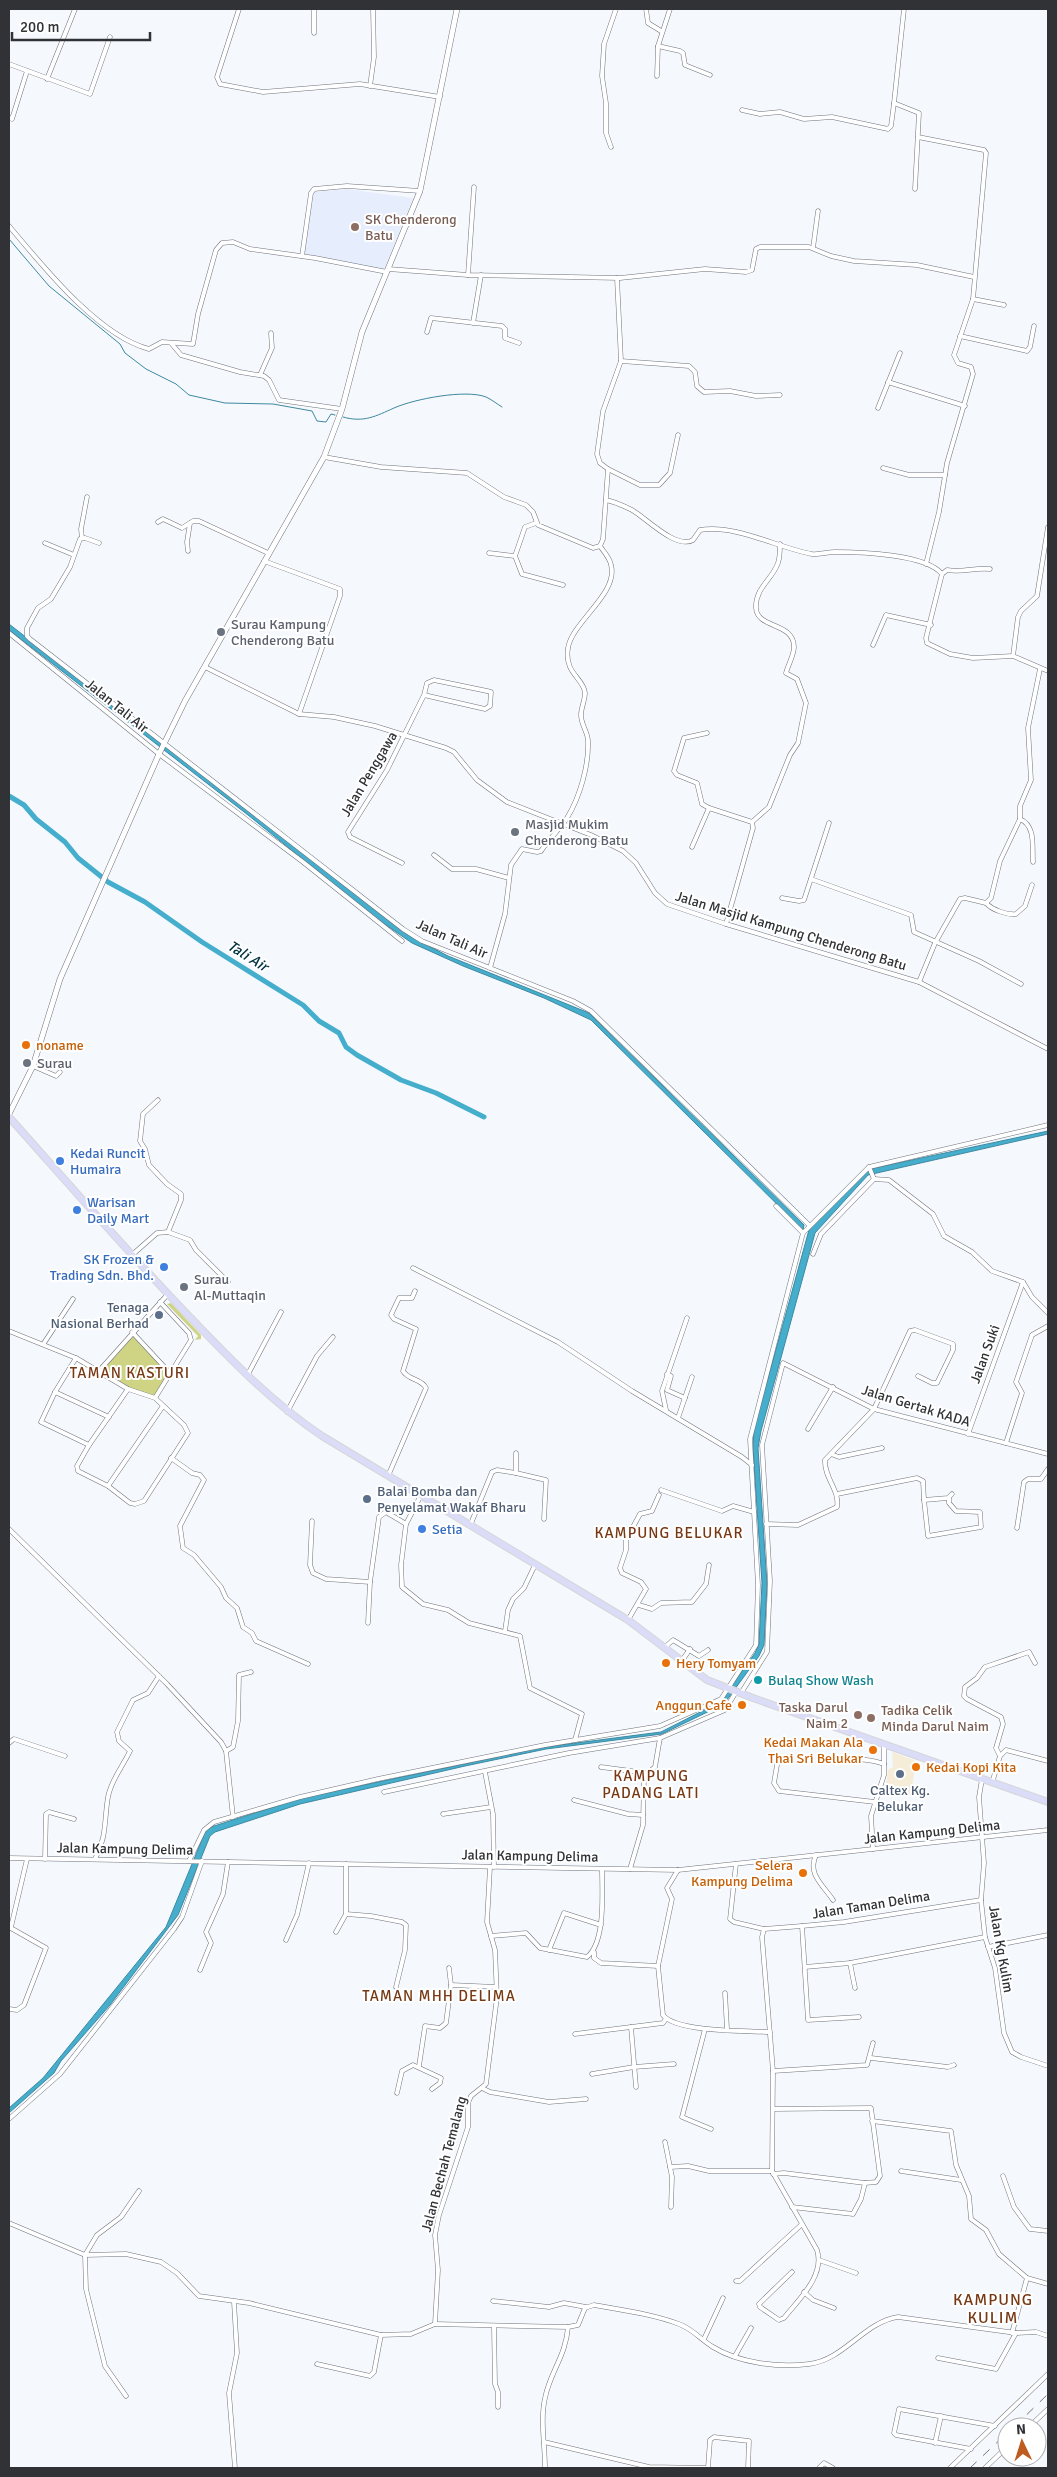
<svg xmlns="http://www.w3.org/2000/svg" width="1057" height="2477" viewBox="0 0 1057 2477" font-family="Signika,sans-serif">
<style>
.commercial{fill:#f6edd8}
.built{fill:#e6edfd}
.green{fill:#ced483}
.water{fill:#45aecd;stroke:#3f89a0}
.lines{fill:none;stroke-linecap:round;stroke-linejoin:round}
.stream{stroke:#3f89a0;stroke-width:1}
.canal{stroke:#45aecd;stroke-width:5}
.minor-casing{stroke:#6f737b;stroke-width:5}
.tertiary-casing{stroke:#6f737b;stroke-width:6}
.primary-casing{stroke:#d6d6d7;stroke-width:8}
.minor{stroke:#fff;stroke-width:4}
.tertiary{stroke:#fff;stroke-width:5}
.primary{stroke:#dbdcf7;stroke-width:6}
.rail{stroke:#75767b;stroke-width:1;stroke-dasharray:9 9;stroke-linecap:butt}
.education-dot{fill:#8d6e63;stroke:#fff;stroke-width:2}
.worship-dot{fill:#6b7280;stroke:#fff;stroke-width:2}
.food-dot{fill:#e8710a;stroke:#fff;stroke-width:2}
.shop-dot{fill:#3f7fe0;stroke:#fff;stroke-width:2}
.service-dot{fill:#5c6f8a;stroke:#fff;stroke-width:2}
.culture-dot{fill:#0f9aa8;stroke:#fff;stroke-width:2}
.labels{text-anchor:middle;dominant-baseline:central;stroke-width:4;stroke-linejoin:round;paint-order:stroke}
.education-label{font-size:14px;fill:#785e54;stroke:#fff;text-anchor:start}
.worship-label{font-size:14px;fill:#5b616d;stroke:#fff;text-anchor:start}
.street-label{font-size:14px;fill:#313236;stroke:#fff}
.food-label{font-size:14px;fill:#c56008;stroke:#fff;text-anchor:start}
.shop-label{font-size:14px;fill:#366cbe;stroke:#fff;text-anchor:start}
.service-label{font-size:14px;fill:#4e5e75;stroke:#fff;text-anchor:end}
.culture-label{font-size:14px;fill:#0d838f;stroke:#fff;text-anchor:start}
.water-label{font-size:15px;font-style:italic;fill:#013340;stroke:#fff}
.neighbourhood-label{font-size:15px;letter-spacing:1px;fill:#773813;stroke:#fff}
.quarter-label{font-size:16px;letter-spacing:1px;fill:#773813;stroke:#fff}
</style>
<rect width="100%" height="100%" fill="#f5f8fd"/>
<polygon class="commercial" points="892,1752 916,1761 911,1795 886,1787 888,1770 893,1767"/>
<polygon class="built" points="347,189 413,198 384,270 304,255 314,192"/>
<g class="green">
<polygon points="171,1303 201,1335 201,1339 195,1340 198,1336 167,1304"/>
<polygon points="132,1332 170,1373 155,1398 128,1389 98,1372"/>
</g>
<g class="water">
<polygon points="9,624 406,934 448,956 589,1013 804,1225 803,1230 591,1020 544,998 463,966 412,943 373,916 248,815 18,637 9,630"/>
<polygon points="1048,1131 1048,1134 868,1175 815,1233 761,1431 758,1448 767,1584 764,1645 759,1656 724,1704 662,1734 546,1749 465,1766 300,1804 215,1832 210,1836 178,1915 110,2005 61,2061 54,2073 9,2113 9,2108 43,2078 166,1927 206,1830 211,1827 302,1798 545,1747 661,1732 720,1702 755,1653 759,1644 762,1583 753,1448 754,1429 809,1230 865,1170"/>
</g>
<g class="lines">
<g class="stream">
<polyline points="9,239 49,286 120,344 125,353 146,369 176,384 189,395 225,403 273,404 312,411 317,421 326,422 331,414 335,415"/>
<path d="M343 417C364 423 376 416 394 408 414 399 466 389 486 397 491 399 497 404 502 407"/>
</g>
<polyline class="canal" points="9,796 24,805 36,819 65,842 78,858 108,882 145,902 202,942 303,1005 319,1021 339,1033 346,1047 357,1055 401,1080 436,1093 484,1117"/>
<defs>
<g id="minor">
<polyline points="239,9 217,77 220,84 263,92 360,84 440,97"/>
<polyline points="314,9 314,33"/>
<polyline points="646,9 648,23 661,31"/>
<polyline points="904,9 894,103 919,113 915,189"/>
<polyline points="658,46 680,51 683,53 685,65 710,75"/>
<polyline points="9,64 90,94 110,37"/>
<polyline points="657,76 658,46 670,9"/>
<polyline points="47,79 75,9"/>
<polyline points="370,86 374,57 373,9"/>
<polyline points="742,110 760,114 780,112 804,119 832,117 888,129 891,126 894,103"/>
<polyline points="9,118 12,119 27,71"/>
<polyline points="918,137 984,150 986,153 973,299 954,355 958,363 971,367 973,374 947,463 939,512 926,564"/>
<polyline points="611,147 606,133 606,103 602,76 604,44 616,9"/>
<path d="M9 226C42 265 98 336 149 349L162 342 193 344 198 314 216 250 222 243 233 242 250 249 315 258 387 272"/>
<polyline points="813,248 818,211"/>
<polyline points="302,256 311,193 314,189 347,186 420,191"/>
<polyline points="388,269 468,275 620,278 705,269 746,272 752,270 756,249 760,247 809,247 831,256 854,261 917,265 974,277"/>
<polyline points="468,275 474,187"/>
<polyline points="617,278 621,361"/>
<polyline points="973,299 1004,305"/>
<polyline points="473,323 481,275"/>
<polyline points="427,332 431,318 502,326 505,329 505,338 519,343"/>
<polyline points="960,336 1027,351 1030,347 1034,326"/>
<polyline points="171,343 181,355 240,372 264,376 269,380 279,400 342,409"/>
<polyline points="260,375 272,348 271,333"/>
<polyline points="888,382 965,406"/>
<polyline points="878,408 900,353"/>
<polyline points="324,457 381,467 467,473 504,497 526,505 533,512 538,525 593,548 600,546 603,539 608,469 640,485 659,485 670,473 678,435"/>
<polyline points="883,468 909,475 945,475"/>
<polyline points="608,469 600,463 597,454 603,411 621,361 689,366 695,372 697,386 704,392 730,391 756,396 780,395"/>
<path d="M606 500C615 502 624 506 632 510 645 517 676 550 693 540L700 530C736 524 778 548 812 554 819 555 828 552 835 552 860 552 926 554 942 574"/>
<polyline points="158,522 163,519 182,528 193,521 199,521 268,553"/>
<polyline points="82,538 81,529 87,497"/>
<polyline points="45,543 74,555"/>
<path d="M99 543 85 538 80 539 70 567 51 599 38 608 27 628V636L30 639 403 929 422 941 490 968 505 914 511 865 522 849 537 852 541 851C549 839 560 829 567 818 580 797 589 765 588 741 588 732 581 725 581 715 581 708 585 700 585 693 584 678 564 674 568 648 572 622 619 593 611 565 610 558 604 552 600 546"/>
<polyline points="188,551 187,542 190,523"/>
<polyline points="489,553 515,556 525,527 536,523"/>
<polyline points="515,556 522,574 563,585"/>
<polyline points="264,561 340,589 340,596 299,714"/>
<polyline points="942,574 926,638 927,643 950,654 973,658 1013,656 1048,671"/>
<path d="M942 574 947 570C963 573 975 567 990 569"/>
<polyline points="9,633 159,754 303,862 402,941"/>
<polyline points="873,645 886,615 931,625"/>
<polyline points="1013,656 1018,617 1021,611 1037,596 1048,527"/>
<polyline points="205,667 299,714 334,717 375,726 446,748 454,752 477,780 507,802 591,835 623,851 636,863 655,893 667,904 726,924 919,982 1048,1049"/>
<polyline points="707,733 684,738 674,771 677,775 697,783 702,804 709,808"/>
<path d="M1020 819C1036 826 1032 846 1033 862"/>
<path d="M752 822 769 807 790 755 798 743 806 703 797 679 786 673C788 665 794 655 794 647 794 622 757 629 756 608 755 588 772 580 778 563 780 557 780 550 780 544"/>
<polyline points="692,847 709,808 752,822 753,828 726,924"/>
<polyline points="434,855 452,869 476,869 509,878"/>
<polyline points="402,863 350,837 348,832 387,770 424,695 427,683 434,680 487,691 491,692 490,706 485,709 424,695"/>
<polyline points="811,879 911,915 914,932 979,961 1021,984"/>
<polyline points="782,898 799,901 804,900 829,823"/>
<path d="M986 903C992 910 1007 915 1016 914L1025 906 1032 885"/>
<polyline points="490,968 573,1001 591,1011 809,1225"/>
<polyline points="919,982 935,943 960,899 965,898 986,903 991,898 1000,861 1020,819 1020,806 1031,780 1028,728 1040,669"/>
<polyline points="33,1066 56,1076 60,1072"/>
<polyline points="158,1100 143,1114 140,1141 145,1149 149,1165 167,1184 181,1194 181,1200 168,1232"/>
<polyline points="869,1167 874,1179"/>
<polyline points="874,1179 889,1180 933,1214 944,1236 972,1252 992,1271 1023,1282 1032,1297 1048,1313"/>
<polyline points="776,1206 803,1233"/>
<polyline points="813,1254 821,1234 874,1179"/>
<polyline points="132,1255 157,1233 168,1232 190,1240 196,1250 228,1282"/>
<polyline points="413,1268 558,1342 632,1391 742,1457 752,1465"/>
<polyline points="9,1331 76,1358"/>
<polyline points="132,1332 170,1373"/>
<polyline points="44,1343 73,1299"/>
<polygon points="76,1358 128,1389 89,1445 41,1422 55,1392"/>
<polyline points="98,1372 168,1294"/>
<polyline points="667,1374 671,1376 667,1390 685,1398"/>
<polyline points="247,1376 281,1312"/>
<polyline points="55,1392 109,1417"/>
<polyline points="155,1398 191,1340 189,1333 160,1302"/>
<polyline points="666,1410 662,1391 687,1318"/>
<polyline points="287,1412 317,1356 333,1337"/>
<polyline points="678,1418 692,1377"/>
<polyline points="808,1429 833,1387"/>
<polyline points="968,1434 1023,1282"/>
<polyline points="1006,1443 1022,1393 1016,1382 1032,1335 1048,1326"/>
<polyline points="89,1445 77,1466 78,1471 108,1486 130,1503 135,1504 144,1501 188,1433 184,1425 155,1398 128,1389"/>
<polyline points="831,1454 839,1457 882,1448"/>
<polyline points="171,1458 192,1473 200,1475 204,1480 180,1526 183,1548 194,1555 221,1587 226,1598 237,1608 243,1627 252,1633 256,1641 308,1664"/>
<polyline points="516,1473 546,1480 544,1519"/>
<path d="M388 1476 426 1388C422 1379 408 1380 403 1371L416 1329 394 1319 391 1315 399 1298H412L415 1291"/>
<polyline points="108,1486 163,1406"/>
<polyline points="661,1490 722,1511 733,1506 754,1512"/>
<polyline points="837,1494 917,1478 923,1481 924,1500 948,1498 952,1494"/>
<polyline points="421,1495 406,1524 401,1565 402,1587 423,1604 448,1610 469,1623 520,1636 530,1688 582,1714 575,1740"/>
<polyline points="924,1500 928,1536 981,1527 980,1512 956,1511 949,1503 949,1498"/>
<polyline points="312,1521 310,1565 313,1573 326,1579 370,1582"/>
<path d="M766 1524 798 1525 837 1507C840 1490 824 1478 825 1460L874 1409 910 1331 915 1330 953 1344V1350L937 1383H932L918 1376"/>
<polyline points="470,1526 492,1472 497,1470 516,1473 516,1453"/>
<polyline points="1017,1528 1024,1482 1028,1479 1041,1479 1048,1469"/>
<polyline points="9,1529 167,1684 221,1742 226,1751 233,1817"/>
<polyline points="639,1605 652,1609 661,1603 692,1602 706,1584 709,1565"/>
<polyline points="628,1620 646,1589 641,1582 622,1573 620,1568 626,1550 626,1540 640,1514 652,1511 659,1495"/>
<polyline points="368,1623 370,1582 379,1517 386,1512 406,1524"/>
<polyline points="505,1631 508,1610 513,1599 524,1588 535,1565"/>
<polyline points="664,1648 673,1640 699,1656 708,1650"/>
<polyline points="681,1662 690,1649"/>
<polyline points="741,1693 767,1652 770,1581 762,1445 783,1363 874,1409 1048,1454"/>
<polyline points="9,1743 14,1739 65,1756"/>
<polyline points="226,1751 233,1747 238,1721 239,1675 251,1672"/>
<polyline points="1000,1756 996,1748 1003,1724 1001,1717 967,1699 964,1696 965,1687 977,1678 985,1667 1029,1652 1035,1663"/>
<path d="M820 1758C841 1761 864 1756 884 1764"/>
<polyline points="778,1759 774,1783 779,1791 875,1802"/>
<polyline points="601,1767 646,1773"/>
<polyline points="485,1772 493,1814 494,1867"/>
<polyline points="982,1779 979,1797 984,1863 981,1900 985,1937 995,1968 1004,2033 1012,2052 1021,2057 1048,2066"/>
<polyline points="992,1783 1000,1756 1006,1750 1048,1761"/>
<polyline points="384,1792 569,1753 660,1738 725,1710 736,1692"/>
<polyline points="574,1800 628,1814 643,1815"/>
<polyline points="443,1814 491,1807"/>
<polyline points="873,1849 871,1816 884,1775 884,1745"/>
<path d="M816 1855C807 1874 823 1885 833 1900"/>
<polyline points="9,1858 678,1870 1048,1830"/>
<polyline points="45,1859 46,1814 49,1812 74,1819"/>
<path d="M95 1859C107 1837 104 1821 108 1797 111 1780 123 1766 130 1751L119 1741 117 1732 133 1700 148 1693 159 1676"/>
<polyline points="189,1861 204,1830 214,1822 300,1797 378,1779 545,1745 660,1726 721,1699 756,1645 758,1585 750,1439 803,1233 869,1167 1048,1125"/>
<polyline points="736,1864 730,1919 734,1922 764,1929 802,1926 844,1922 981,1900"/>
<polyline points="630,1869 643,1825 644,1776 655,1767 660,1738"/>
<path d="M678 1870 667 1888 672 1899 658 1966 663 2015C675 2032 748 2031 770 2032"/>
<polyline points="346,1914 371,1916 402,1922 406,1925 405,1950 396,1987"/>
<polyline points="802,1926 808,2020 859,2017"/>
<polyline points="9,1927 46,1948 24,2005 17,2010 9,2009"/>
<polyline points="11,1927 27,1859"/>
<path d="M764 1929 762 1937 773 2071 772 2171 817 2250C825 2276 799 2299 784 2318L779 2320 760 2307 759 2304 792 2272"/>
<polyline points="336,1932 346,1914 346,1864"/>
<path d="M491 1936 526 1933 540 1948 587 1957C606 1942 602 1892 602 1869"/>
<polyline points="286,1940 297,1915 309,1863"/>
<polyline points="988,1947 1048,1935"/>
<polyline points="549,1950 564,1913 601,1925"/>
<polyline points="594,1952 594,1958 601,1963 658,1966"/>
<polyline points="850,1963 855,1988"/>
<polyline points="805,1967 850,1963 985,1937"/>
<polyline points="449,1968 451,1985"/>
<polyline points="200,1970 211,1943 206,1932 223,1894 228,1862"/>
<polyline points="725,1993 727,2029"/>
<polyline points="631,2027 636,2087"/>
<polyline points="705,2029 682,2117 711,2129"/>
<polyline points="575,2034 663,2023 666,2019"/>
<polyline points="871,2058 948,2067 954,2065"/>
<polyline points="419,2066 425,2026 440,2028 446,2023 451,1985 496,1987"/>
<polyline points="773,2071 867,2065 873,2043"/>
<polyline points="592,2074 634,2067 674,2064"/>
<polyline points="482,2088 490,2092 549,2102 586,2099"/>
<polyline points="397,2093 402,2071 413,2065 441,2078 440,2083 432,2089"/>
<polyline points="773,2109 871,2108 880,2176 876,2182 865,2183"/>
<polyline points="9,2119 60,2074 174,1929 182,1917 202,1861"/>
<polyline points="872,2121 951,2131 956,2165 969,2196 971,2219 986,2230 999,2254 1027,2278 1048,2284"/>
<polyline points="665,2142 672,2177 671,2207"/>
<polyline points="670,2167 688,2166 709,2171 772,2171"/>
<polyline points="901,2171 961,2180"/>
<polyline points="773,2174 784,2173 865,2183 861,2199 853,2214 792,2207"/>
<polyline points="1003,2176 1014,2207 1030,2229 1048,2231"/>
<path d="M9 2223 85 2255 126 2254 161 2262 177 2273 199 2296 249 2303 381 2335 411 2334 435 2324 568 2327 578 2325 585 2308 594 2305C622 2310 652 2314 679 2324 693 2329 701 2340 713 2347 739 2363 779 2368 809 2364 844 2360 864 2322 898 2317L1016 2333 1036 2332 1048 2336"/>
<polyline points="819,2260 856,2273"/>
<polyline points="736,2281 740,2281 801,2225"/>
<polyline points="804,2292 813,2300 834,2308"/>
<polyline points="493,2301 549,2307 564,2303 586,2307"/>
<polyline points="234,2302 237,2353 229,2393 235,2468"/>
<polyline points="435,2324 438,2270 435,2235 439,2215 468,2127 468,2103 471,2096 486,2084 497,1997 495,1950 487,1922 490,1867"/>
<polyline points="494,2327 495,2384 498,2392 498,2407"/>
<polyline points="1012,2333 1027,2278"/>
<polyline points="704,2339 723,2298"/>
<polyline points="735,2356 751,2328"/>
<polyline points="938,2358 996,2369 1016,2333"/>
<polyline points="317,2364 370,2376 374,2372 381,2335"/>
<polyline points="126,2396 105,2366 86,2289 85,2255 97,2235 121,2217 139,2191"/>
<polyline points="1029,2427 1048,2409"/>
<polyline points="544,2442 649,2467 706,2468"/>
<polyline points="935,2443 941,2416"/>
<polyline points="971,2449 896,2435 894,2433 899,2409 995,2426"/>
<path d="M545 2468C545 2445 540 2420 545 2398 550 2372 566 2356 568 2327"/>
<polyline points="708,2468 710,2440 714,2437 749,2441 748,2468"/>
<polyline points="819,2468 824,2463 833,2468"/>
<polyline points="950,2468 1048,2374"/>
<polyline points="985,2468 1007,2447"/>
</g>
<polyline id="tertiary" points="9,1114 33,1066 60,979 159,754 185,701 324,457 342,409 362,332 420,191 457,9"/>
<path id="primary" d="M9 1117C67 1182 124 1248 185 1312 228 1357 270 1401 322 1436L628 1620 707 1680 753 1698 1048 1802"/>
</defs>
<use href="#minor" class="minor-casing"/>
<use href="#tertiary" class="tertiary-casing"/>
<use href="#primary" class="primary-casing"/>
<use href="#minor" class="minor"/>
<use href="#tertiary" class="tertiary"/>
<use href="#primary" class="primary"/>
<g class="rail">
<polyline points="1014,2427 1048,2394"/>
<polyline points="970,2468 1007,2433"/>
</g>
</g>
<g class="education-dot">
<circle cx="355" cy="227" r="5"/>
<circle cx="858" cy="1715" r="5"/>
<circle cx="871" cy="1718" r="5"/>
</g>
<g class="worship-dot">
<circle cx="221" cy="632" r="5"/>
<circle cx="515" cy="832" r="5"/>
<circle cx="27" cy="1063" r="5"/>
<circle cx="184" cy="1287" r="5"/>
</g>
<g class="food-dot">
<circle cx="26" cy="1045" r="5"/>
<circle cx="666" cy="1663" r="5"/>
<circle cx="742" cy="1705" r="5"/>
<circle cx="873" cy="1750" r="5"/>
<circle cx="916" cy="1767" r="5"/>
<circle cx="803" cy="1873" r="5"/>
</g>
<g class="shop-dot">
<circle cx="60" cy="1161" r="5"/>
<circle cx="77" cy="1210" r="5"/>
<circle cx="164" cy="1267" r="5"/>
<circle cx="422" cy="1529" r="5"/>
</g>
<g class="service-dot">
<circle cx="159" cy="1315" r="5"/>
<circle cx="367" cy="1499" r="5"/>
<circle cx="900" cy="1774" r="5"/>
</g>
<circle class="culture-dot" cx="758" cy="1680" r="5"/>
<g class="labels">
<g class="education-label">
<text x="365" y="219">SK Chenderong<tspan x="365" dy="16">Batu</tspan></text>
<text x="848" y="1707" text-anchor="end">Taska Darul<tspan x="848" dy="16">Naim 2</tspan></text>
<text x="881" y="1710">Tadika Celik<tspan x="881" dy="16">Minda Darul Naim</tspan></text>
</g>
<g class="worship-label">
<text x="231" y="624">Surau Kampung<tspan x="231" dy="16">Chenderong Batu</tspan></text>
<text x="525" y="824">Masjid Mukim<tspan x="525" dy="16">Chenderong Batu</tspan></text>
<text x="37" y="1063">Surau</text>
<text x="194" y="1279">Surau<tspan x="194" dy="16">Al-Muttaqin</tspan></text>
</g>
<g class="street-label">
<text transform="translate(117 706) rotate(39)">Jalan Tali Air</text>
<text transform="translate(369 774) rotate(-59)">Jalan Penggawa</text>
<text transform="translate(791 931) rotate(17)">Jalan Masjid Kampung Chenderong Batu</text>
<text transform="translate(452 939) rotate(24)">Jalan Tali Air</text>
<text transform="translate(985 1354) rotate(-70)">Jalan Suki</text>
<text transform="translate(916 1406) rotate(17)">Jalan Gertak KADA</text>
<text transform="translate(932 1832) rotate(-6)">Jalan Kampung Delima</text>
<text transform="translate(125 1849) rotate(1)">Jalan Kampung Delima</text>
<text transform="translate(530 1856) rotate(1)">Jalan Kampung Delima</text>
<text transform="translate(871 1905) rotate(-9)">Jalan Taman Delima</text>
<text transform="translate(1001 1949) rotate(80)">Jalan Kg Kulim</text>
<text transform="translate(444 2164) rotate(-75)">Jalan Bechah Temalang</text>
</g>
<g class="food-label">
<text x="36" y="1045">noname</text>
<text x="676" y="1663">Hery Tomyam</text>
<text x="732" y="1705" text-anchor="end">Anggun Cafe</text>
<text x="863" y="1742" text-anchor="end">Kedai Makan Ala<tspan x="863" dy="16">Thai Sri Belukar</tspan></text>
<text x="926" y="1767">Kedai Kopi Kita</text>
<text x="793" y="1865" text-anchor="end">Selera<tspan x="793" dy="16">Kampung Delima</tspan></text>
</g>
<g class="shop-label">
<text x="70" y="1153">Kedai Runcit<tspan x="70" dy="16">Humaira</tspan></text>
<text x="87" y="1202">Warisan<tspan x="87" dy="16">Daily Mart</tspan></text>
<text x="154" y="1259" text-anchor="end">SK Frozen &amp;<tspan x="154" dy="16">Trading Sdn. Bhd.</tspan></text>
<text x="432" y="1529">Setia</text>
</g>
<g class="service-label">
<text x="149" y="1307">Tenaga<tspan x="149" dy="16">Nasional Berhad</tspan></text>
<text x="377" y="1491" text-anchor="start">Balai Bomba dan<tspan x="377" dy="16">Penyelamat Wakaf Bharu</tspan></text>
<text x="900" y="1790" text-anchor="middle">Caltex Kg.<tspan x="900" dy="16">Belukar</tspan></text>
</g>
<g class="culture-label">
<text x="768" y="1680">Bulaq Show Wash</text>
</g>
<g class="water-label">
<text transform="translate(248 956) rotate(32)">Tali Air</text>
</g>
<g class="neighbourhood-label">
<text x="130" y="1373">TAMAN KASTURI</text>
<text x="669" y="1533">KAMPUNG BELUKAR</text>
<text x="651" y="1776">KAMPUNG<tspan x="651" dy="17">PADANG LATI</tspan></text>
<text x="439" y="1996">TAMAN MHH DELIMA</text>
</g>
<g class="quarter-label">
<text x="993" y="2300">KAMPUNG<tspan x="993" dy="18">KULIM</tspan></text>
</g>
</g>
<rect width="1057" height="2477" fill="none" stroke="#313236" stroke-width="20"/>
<g transform="translate(1022 2442) rotate(356)"><circle r="24" fill="#ffffff" stroke="#adadaf"/>
<path d="M0-4L9 19L0 12L-9 19Z" fill="#be5c1f"/>
<text y="-8" font-size="14" font-weight="bold" text-anchor="middle" fill="#313236">N</text>
</g>
<path d="M12 32v8h138v-8" fill="none" stroke="#313236" stroke-width="2.5"/>
<text x="20" y="32" font-size="15" fill="#313236" stroke="#ffffff" stroke-width="4" paint-order="stroke">200 m</text>
</svg>
